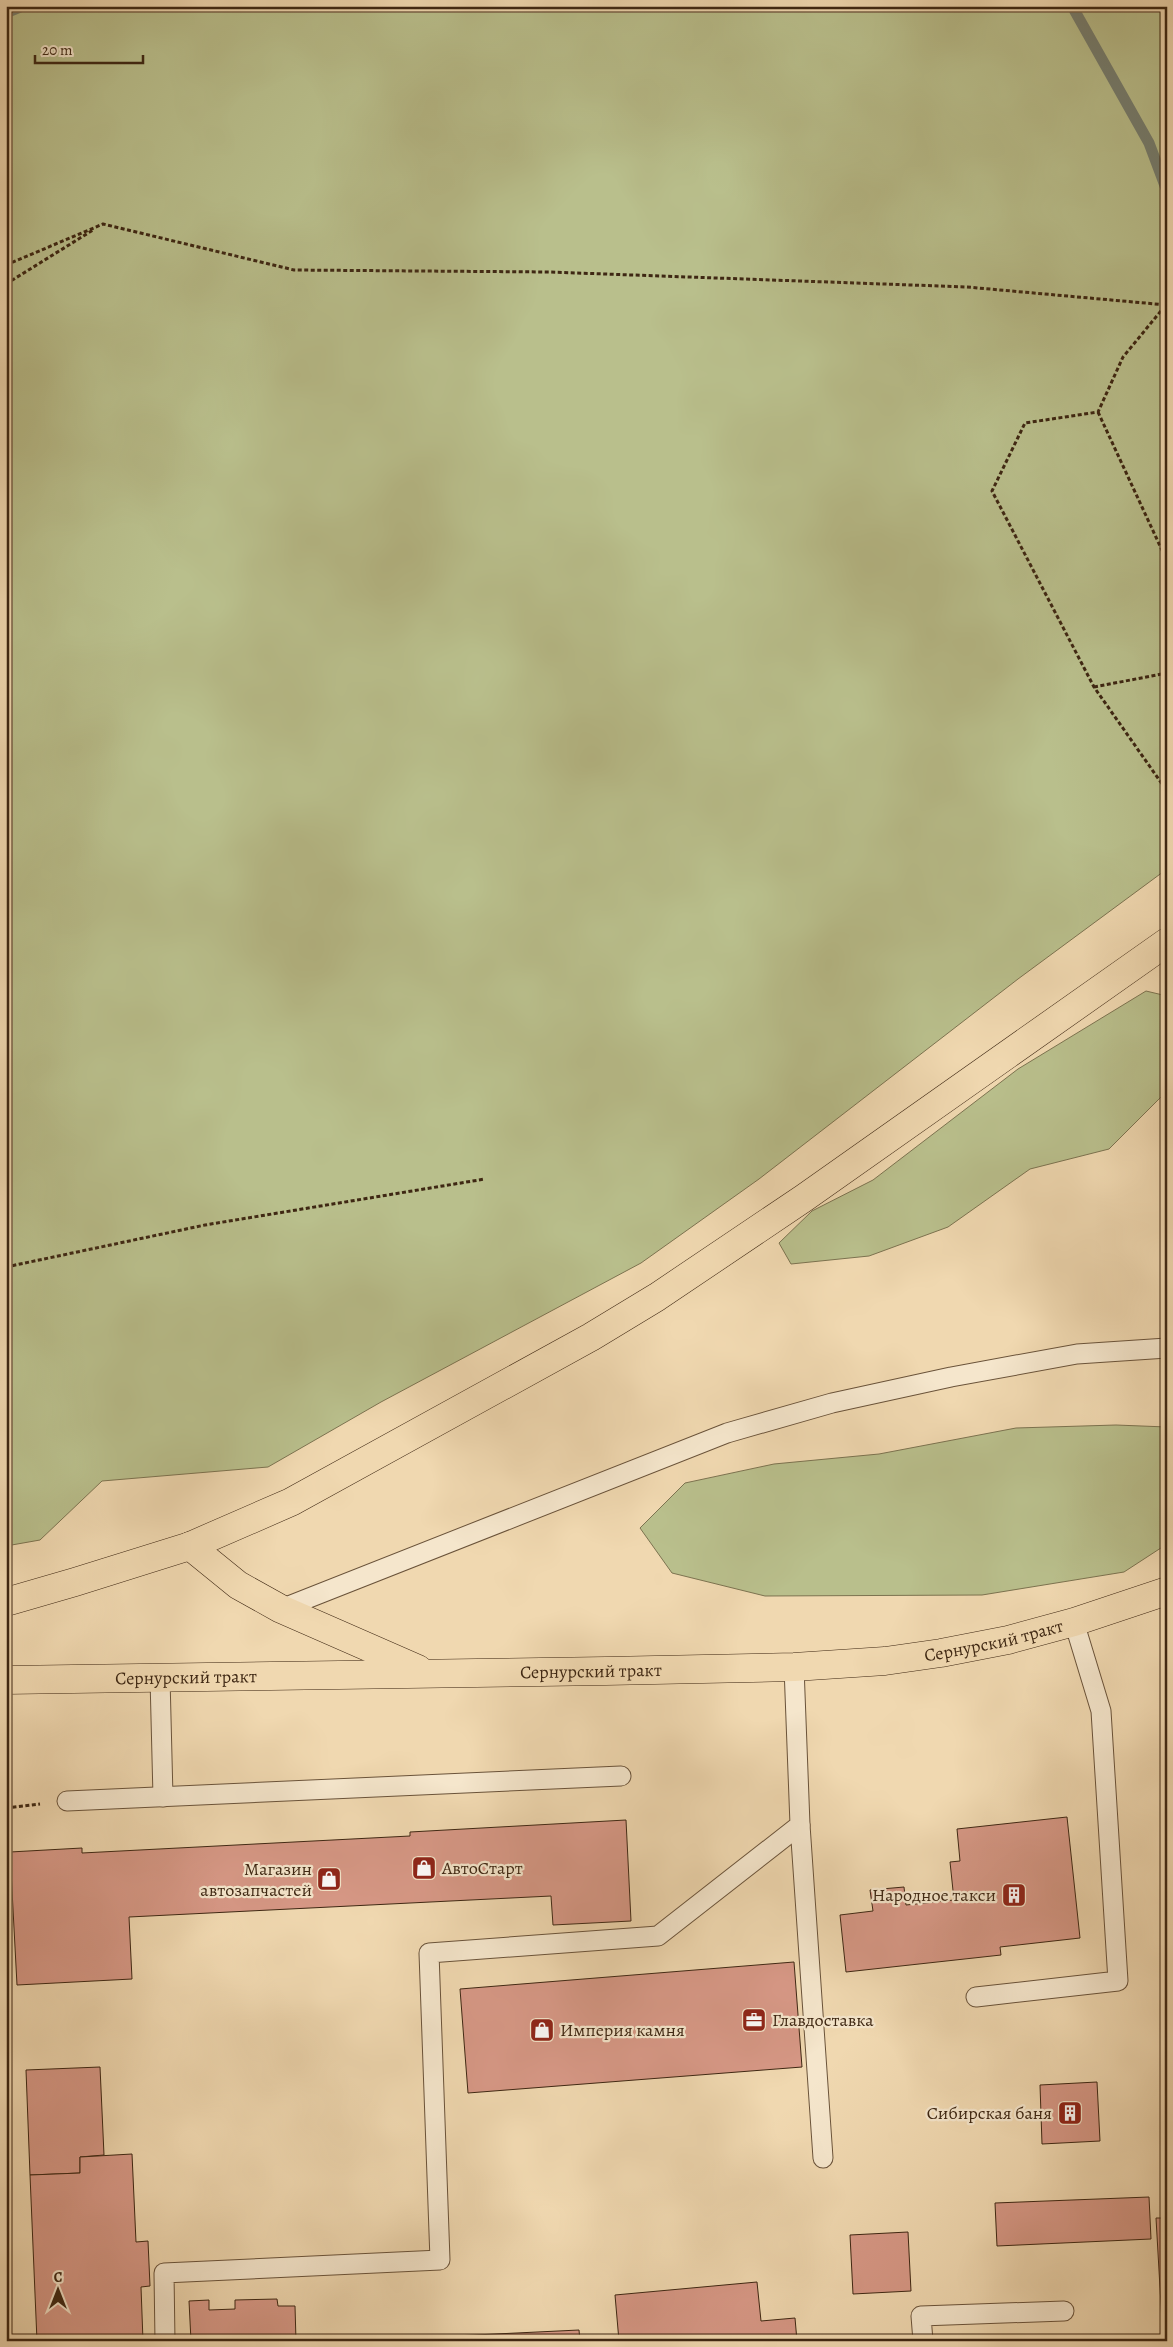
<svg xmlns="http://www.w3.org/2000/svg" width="1173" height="2347" viewBox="0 0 1173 2347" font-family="Alegreya,serif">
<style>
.green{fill:#b9bf8c;stroke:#7c7350}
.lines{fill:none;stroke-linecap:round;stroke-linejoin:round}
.stream{stroke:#767f71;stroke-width:11}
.building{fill:#d79886;stroke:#3e2713}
.service-casing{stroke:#6a533a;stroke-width:21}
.primary-casing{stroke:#3e2713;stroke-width:29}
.path{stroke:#3e2713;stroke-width:3;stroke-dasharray:4 2.5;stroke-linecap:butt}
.service{stroke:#f5e6cc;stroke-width:19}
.primary{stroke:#f0d8b0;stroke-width:28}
.labels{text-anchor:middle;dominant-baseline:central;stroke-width:4.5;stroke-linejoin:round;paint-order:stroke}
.street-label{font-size:18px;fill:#3e2713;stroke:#f5e6cc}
.poi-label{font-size:18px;fill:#3e2713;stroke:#f5e6cc;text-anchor:start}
</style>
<rect width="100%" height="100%" fill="#f0d8b0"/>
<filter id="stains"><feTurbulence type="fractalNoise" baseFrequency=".004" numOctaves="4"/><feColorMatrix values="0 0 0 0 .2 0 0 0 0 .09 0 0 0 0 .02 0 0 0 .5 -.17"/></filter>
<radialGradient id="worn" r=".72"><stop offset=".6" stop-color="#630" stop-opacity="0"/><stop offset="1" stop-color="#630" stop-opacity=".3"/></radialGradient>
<g class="green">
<polygon points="6,6 1167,6 1167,869 1018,979 759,1179 641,1263 381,1402 268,1467 102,1481 40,1540 6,1546"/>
<polygon points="1146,991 1167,996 1167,1077 1162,1096 1109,1149 1030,1169 948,1227 869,1256 791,1264 779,1243 812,1211 873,1180 1018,1069"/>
<polygon points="1116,1425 1167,1427 1167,1544 1124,1572 982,1595 765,1596 672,1573 640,1528 685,1483 774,1464 879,1454 1016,1428"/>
</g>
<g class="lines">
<g class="stream">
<polyline points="1072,6 1149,143 1167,191"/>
<polyline points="6,13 23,6"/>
</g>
</g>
<g class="building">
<polygon points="1067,1817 1080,1938 1000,1947 1001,1955 846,1972 840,1915 873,1911 870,1890 904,1887 906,1905 954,1900 950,1862 960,1861 957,1829"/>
<polygon points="626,1820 631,1921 553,1925 551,1896 129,1917 132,1979 17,1985 10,1852 82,1848 82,1853 410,1836 410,1832"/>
<polygon points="794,1962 802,2067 468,2093 460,1989"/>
<polygon points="100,2067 104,2155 80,2157 80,2173 30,2175 26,2070"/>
<polygon points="1097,2082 1100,2141 1042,2144 1040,2085"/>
<polygon points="132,2154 136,2242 148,2241 150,2286 141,2287 143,2341 37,2341 30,2175 80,2173 80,2157"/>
<polygon points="1149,2197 1151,2239 997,2246 995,2203"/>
<polygon points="1156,2218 1167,2218 1167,2340 1163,2340"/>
<polygon points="908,2232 911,2291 853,2294 850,2235"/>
<polygon points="757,2282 761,2321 795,2318 797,2341 619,2341 615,2295"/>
<polygon points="277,2299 278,2306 295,2306 296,2341 191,2341 189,2301 209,2300 209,2310 235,2309 235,2300"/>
<polygon points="579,2330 580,2341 350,2341"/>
</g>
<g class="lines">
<defs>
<g id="service">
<polyline points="281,1609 727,1433 832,1403 951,1377 1077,1354 1167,1348"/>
<polyline points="160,1678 163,1797"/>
<polyline points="67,1801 621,1776"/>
<polyline points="800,1825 823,2158"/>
<polyline points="976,1997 1118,1981 1101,1711 1074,1622"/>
<polyline points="165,2341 164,2273 440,2260 429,1953 658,1936 800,1825 794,1667"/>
<polyline points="923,2341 921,2316 1064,2311"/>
</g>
<g id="primary">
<polyline points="190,1546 238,1585 281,1609 418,1669"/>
<polyline points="6,1602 75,1582 190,1546 291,1502 591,1337 657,1297 804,1198 1167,942"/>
<path id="s1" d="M6 1680 606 1671 794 1667 885 1661 941 1653 1008 1640 1074 1622 1167 1591"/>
</g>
</defs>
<use href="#service" class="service-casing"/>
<use href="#primary" class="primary-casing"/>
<g class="path">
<polyline points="6,265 103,224 294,270 549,272 967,287 1167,305"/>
<polyline points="6,284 93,230"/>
<polyline points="1165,306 1123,357 1098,412 1025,423 992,491 1094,687 1167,791"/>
<polyline points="1098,412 1167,561"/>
<polyline points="1094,687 1167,673"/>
<polyline points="6,1267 205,1225 485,1179"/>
<polyline points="6,1808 40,1804"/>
</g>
<use href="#service" class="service"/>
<use href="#primary" class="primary"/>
</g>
<defs>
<symbol id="shop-square" viewBox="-11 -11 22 22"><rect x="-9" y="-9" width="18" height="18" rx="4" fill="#8f2418" stroke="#f5e6cc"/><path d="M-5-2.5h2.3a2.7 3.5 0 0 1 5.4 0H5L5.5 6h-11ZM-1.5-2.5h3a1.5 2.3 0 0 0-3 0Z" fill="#fff"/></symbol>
<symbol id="building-square" viewBox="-11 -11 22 22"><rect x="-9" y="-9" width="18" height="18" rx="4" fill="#8f2418" stroke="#f5e6cc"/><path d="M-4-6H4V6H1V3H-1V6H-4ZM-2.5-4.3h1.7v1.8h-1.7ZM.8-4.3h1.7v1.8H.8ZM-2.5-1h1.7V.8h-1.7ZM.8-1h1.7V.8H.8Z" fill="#fff"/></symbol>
<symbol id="office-square" viewBox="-11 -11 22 22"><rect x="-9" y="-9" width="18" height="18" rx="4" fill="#8f2418" stroke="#f5e6cc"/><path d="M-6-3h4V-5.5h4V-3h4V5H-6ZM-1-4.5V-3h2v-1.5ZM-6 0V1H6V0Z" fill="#fff"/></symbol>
</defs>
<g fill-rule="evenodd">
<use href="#shop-square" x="410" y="1854" width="28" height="28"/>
<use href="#shop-square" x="315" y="1865" width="28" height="28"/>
<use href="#building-square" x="1000" y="1881" width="28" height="28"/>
<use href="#office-square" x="740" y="2006" width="28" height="28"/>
<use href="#shop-square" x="528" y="2016" width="28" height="28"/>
<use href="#building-square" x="1056" y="2099" width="28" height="28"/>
</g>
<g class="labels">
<g class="street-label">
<text stroke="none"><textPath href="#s1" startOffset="990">Сернурский тракт</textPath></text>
<text stroke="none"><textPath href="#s1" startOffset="585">Сернурский тракт</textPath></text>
<text stroke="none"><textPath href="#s1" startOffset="180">Сернурский тракт</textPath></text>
</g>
<g class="poi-label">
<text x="442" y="1868">АвтоСтарт</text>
<text x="312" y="1869" text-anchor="end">Магазин<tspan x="312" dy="21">автозапчастей</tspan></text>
<text x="996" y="1895" text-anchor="end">Народное такси</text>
<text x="772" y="2020">Главдоставка</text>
<text x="560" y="2030">Империя камня</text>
<text x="1052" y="2113" text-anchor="end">Сибирская баня</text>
</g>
</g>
<rect width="1173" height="2347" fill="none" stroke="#f0d8b0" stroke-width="25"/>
<rect x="8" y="8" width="1158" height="2332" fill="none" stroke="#3e2713" stroke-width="2.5"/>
<rect x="12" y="12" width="1148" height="2322" fill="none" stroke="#3e2713"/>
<g transform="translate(58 2290)" stroke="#f5e6cc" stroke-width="4" paint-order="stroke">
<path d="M0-4L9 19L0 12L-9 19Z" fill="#3e2713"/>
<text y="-8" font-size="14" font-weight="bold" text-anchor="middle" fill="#3e2713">С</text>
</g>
<path d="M35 55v8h108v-8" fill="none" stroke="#3e2713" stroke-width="2.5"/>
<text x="42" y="55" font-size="15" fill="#3e2713" stroke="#f5e6cc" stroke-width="4" paint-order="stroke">20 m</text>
<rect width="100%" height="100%" filter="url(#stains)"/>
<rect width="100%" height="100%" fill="url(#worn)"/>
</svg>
